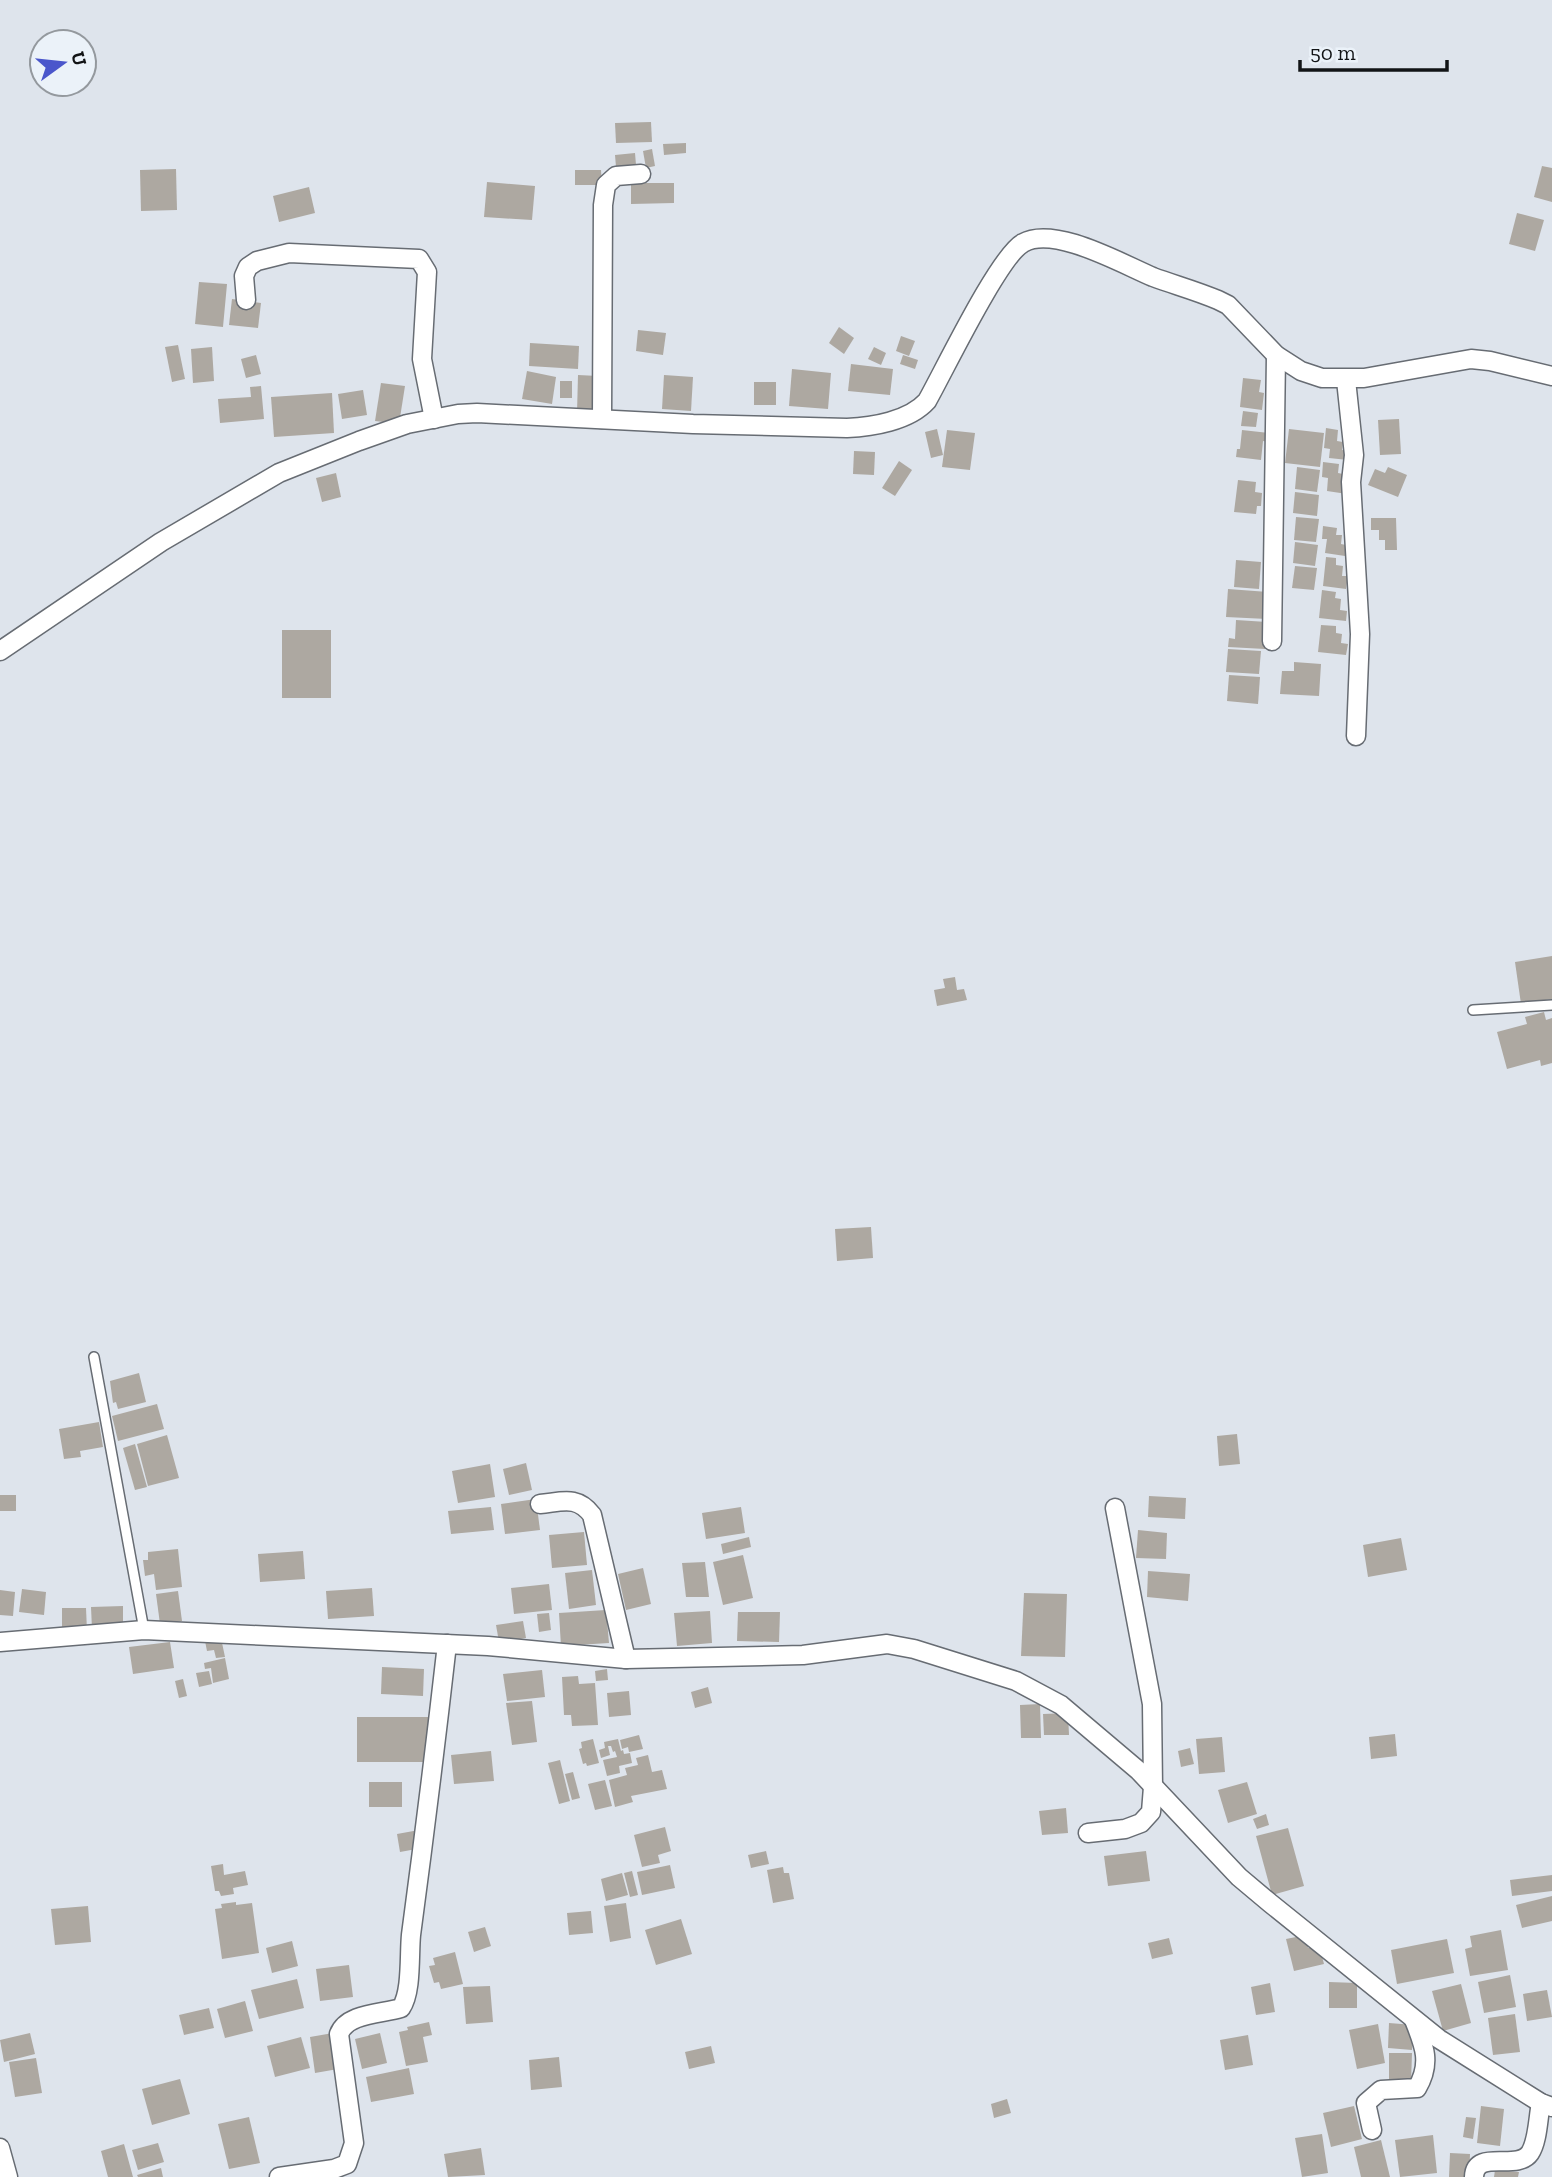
<svg xmlns="http://www.w3.org/2000/svg" width="1552" height="2177" viewBox="0 0 1552 2177" font-family="'Zilla Slab',serif">
<style>
.building{fill:#ada8a1}
.lines{fill:none;stroke-linecap:round;stroke-linejoin:round}
.lane-casing{stroke:#676c73;stroke-width:12}
.street-casing{stroke:#676c73;stroke-width:21}
.lane{stroke:#fff;stroke-width:9}
.street{stroke:#fff;stroke-width:18}
</style>
<rect width="100%" height="100%" fill="#dee4ec"/>
<g class="building">
<polygon points="651,122 652,142 616,143 615,123"/>
<polygon points="686,143 686,153 664,155 663,144"/>
<polygon points="652,149 655,166 646,168 643,151"/>
<polygon points="635,153 636,165 616,167 615,155"/>
<polygon points="1542,166 1552,168 1552,202 1534,197"/>
<polygon points="176,169 177,210 141,211 140,170"/>
<polygon points="575,170 601,170 602,185 575,185"/>
<polygon points="487,182 535,186 532,220 484,217"/>
<polygon points="631,183 674,183 674,203 631,204"/>
<polygon points="309,187 315,213 279,222 273,196"/>
<polygon points="1517,213 1544,220 1535,251 1509,244"/>
<polygon points="199,282 227,284 223,327 195,324"/>
<polygon points="232,299 261,303 258,328 229,325"/>
<polygon points="839,327 854,338 844,354 829,343"/>
<polygon points="638,330 666,333 663,355 636,351"/>
<polygon points="901,336 915,341 909,356 896,351"/>
<polygon points="530,343 579,346 578,369 529,366"/>
<polygon points="178,345 185,379 172,382 165,347"/>
<polygon points="212,347 214,381 193,383 191,349"/>
<polygon points="874,347 886,353 881,365 868,359"/>
<polygon points="256,355 261,374 246,378 241,359"/>
<polygon points="903,355 918,360 915,369 900,364"/>
<polygon points="851,364 893,369 890,395 848,391"/>
<polygon points="792,369 831,373 828,409 789,406"/>
<polygon points="527,371 556,377 552,404 522,399"/>
<polygon points="578,375 598,376 597,413 577,413"/>
<polygon points="664,375 693,377 691,411 662,409"/>
<polygon points="1243,378 1261,380 1259,392 1264,393 1262,410 1240,407"/>
<rect x="560" y="381" width="12" height="17"/>
<rect x="754" y="382" width="22" height="23"/>
<polygon points="381,383 405,386 399,424 375,421"/>
<polygon points="261,386 264,419 220,423 218,399 251,397 250,387"/>
<polygon points="363,390 367,415 342,419 338,394"/>
<polygon points="332,393 334,433 274,437 271,397"/>
<polygon points="1243,411 1258,413 1256,427 1241,426"/>
<polygon points="1399,419 1401,454 1380,455 1378,420"/>
<polygon points="1326,428 1338,430 1337,441 1343,442 1342,450 1349,451 1348,460 1329,458 1330,449 1324,448"/>
<polygon points="937,429 943,455 931,458 925,432"/>
<polygon points="1289,429 1324,433 1320,467 1285,463"/>
<polygon points="947,430 975,433 970,470 942,467"/>
<polygon points="1242,430 1269,433 1268,442 1263,441 1261,460 1236,457 1237,449 1240,449"/>
<polygon points="854,451 875,452 874,475 853,474"/>
<polygon points="899,461 912,470 895,496 882,488"/>
<polygon points="1323,462 1339,464 1338,473 1343,474 1347,494 1327,491 1328,478 1322,477"/>
<polygon points="1297,467 1320,470 1317,492 1295,489"/>
<polygon points="1388,467 1407,475 1398,497 1368,485 1375,469 1385,473"/>
<polygon points="336,473 341,497 322,502 316,478"/>
<polygon points="1238,480 1256,482 1255,492 1262,493 1261,506 1257,506 1256,514 1234,512"/>
<polygon points="1295,492 1319,495 1317,516 1293,513"/>
<polygon points="1296,517 1319,519 1316,542 1294,540"/>
<polygon points="1371,518 1396,518 1397,550 1385,550 1385,540 1379,540 1379,530 1371,530"/>
<polygon points="1323,526 1337,528 1336,535 1342,535 1341,544 1346,545 1345,556 1325,553 1327,539 1322,539"/>
<polygon points="1295,542 1318,545 1315,566 1293,563"/>
<polygon points="1326,557 1336,558 1336,565 1343,566 1342,576 1348,576 1346,589 1323,586"/>
<polygon points="1236,560 1261,562 1259,589 1234,587"/>
<polygon points="1295,566 1317,568 1314,590 1292,588"/>
<polygon points="1228,589 1268,592 1267,619 1226,617"/>
<polygon points="1322,590 1336,592 1335,598 1341,599 1340,610 1347,611 1346,621 1319,618"/>
<polygon points="1236,620 1267,622 1265,649 1228,647 1229,638 1235,639"/>
<polygon points="1321,625 1336,626 1336,633 1342,634 1341,643 1348,644 1346,655 1318,652"/>
<rect x="282" y="630" width="49" height="68"/>
<polygon points="1228,649 1261,651 1259,674 1226,672"/>
<polygon points="1294,662 1321,664 1319,696 1280,694 1282,671 1294,671"/>
<polygon points="1229,675 1260,677 1258,704 1227,701"/>
<polygon points="1552,956 1552,999 1521,1004 1515,962"/>
<polygon points="955,977 957,990 964,989 967,1000 937,1006 934,990 945,988 943,979"/>
<polygon points="1544,1012 1546,1020 1552,1018 1552,1063 1541,1066 1540,1060 1507,1069 1497,1032 1527,1024 1525,1017"/>
<polygon points="871,1227 873,1258 837,1261 835,1229"/>
<polygon points="139,1373 146,1402 118,1409 116,1402 113,1403 110,1381"/>
<polygon points="157,1404 164,1429 118,1441 112,1416"/>
<polygon points="99,1422 103,1447 80,1451 81,1457 64,1459 59,1429"/>
<polygon points="1237,1434 1240,1464 1219,1466 1217,1436"/>
<polygon points="167,1435 179,1478 148,1486 137,1444"/>
<polygon points="135,1444 147,1487 135,1490 123,1448"/>
<polygon points="526,1463 532,1490 509,1495 503,1469"/>
<polygon points="490,1464 495,1497 458,1503 452,1471"/>
<rect x="0" y="1495" width="16" height="16"/>
<polygon points="1149,1496 1186,1498 1185,1519 1148,1517"/>
<polygon points="536,1499 540,1530 505,1534 501,1504"/>
<polygon points="491,1507 494,1530 451,1534 448,1511"/>
<polygon points="741,1507 745,1533 706,1539 702,1513"/>
<polygon points="1138,1530 1167,1533 1166,1559 1136,1558"/>
<polygon points="584,1532 587,1565 552,1568 549,1535"/>
<polygon points="749,1537 751,1547 723,1554 721,1544"/>
<polygon points="1401,1538 1407,1570 1368,1577 1363,1545"/>
<polygon points="178,1549 182,1587 156,1590 154,1574 145,1576 143,1560 148,1560 148,1552"/>
<polygon points="303,1551 305,1579 260,1582 258,1554"/>
<polygon points="743,1555 753,1598 723,1605 713,1562"/>
<polygon points="705,1562 709,1597 686,1597 682,1563"/>
<polygon points="643,1568 651,1604 626,1610 618,1574"/>
<polygon points="592,1570 596,1605 569,1609 565,1573"/>
<polygon points="1148,1571 1190,1574 1188,1601 1147,1597"/>
<polygon points="549,1584 552,1610 514,1614 511,1588"/>
<polygon points="372,1588 374,1616 328,1619 326,1591"/>
<polygon points="22,1589 46,1592 44,1615 19,1612"/>
<polygon points="0,1590 15,1592 13,1616 0,1615"/>
<polygon points="178,1591 182,1621 160,1624 156,1594"/>
<polygon points="1024,1593 1067,1594 1065,1657 1021,1656"/>
<polygon points="123,1606 123,1628 92,1629 91,1607"/>
<polygon points="62,1608 86,1608 87,1631 62,1631"/>
<polygon points="606,1610 609,1643 561,1646 559,1613"/>
<polygon points="710,1611 712,1643 677,1646 674,1613"/>
<polygon points="738,1612 780,1612 779,1642 737,1641"/>
<polygon points="549,1613 551,1630 539,1632 537,1614"/>
<polygon points="523,1621 526,1638 499,1642 496,1625"/>
<polygon points="221,1638 225,1657 216,1658 214,1650 207,1651 205,1641"/>
<polygon points="170,1642 174,1668 133,1674 129,1647"/>
<polygon points="225,1658 229,1679 213,1683 211,1668 205,1669 204,1663"/>
<polygon points="382,1667 424,1669 423,1696 381,1694"/>
<polygon points="607,1669 608,1680 596,1681 595,1671"/>
<polygon points="542,1670 545,1697 507,1701 503,1674"/>
<polygon points="209,1671 212,1684 199,1687 196,1673"/>
<polygon points="578,1676 579,1684 595,1683 598,1725 572,1726 571,1715 564,1715 562,1677"/>
<polygon points="183,1679 187,1696 179,1698 175,1681"/>
<polygon points="708,1687 712,1703 695,1708 691,1692"/>
<polygon points="629,1691 631,1715 609,1717 607,1693"/>
<polygon points="532,1701 537,1742 512,1745 506,1703"/>
<polygon points="1040,1704 1041,1738 1021,1738 1020,1705"/>
<polygon points="1068,1713 1069,1735 1044,1735 1043,1714"/>
<rect x="357" y="1717" width="71" height="45"/>
<polygon points="1395,1734 1397,1756 1371,1759 1369,1737"/>
<polygon points="639,1735 643,1749 629,1752 628,1747 622,1749 620,1740"/>
<polygon points="1222,1737 1225,1772 1199,1774 1196,1739"/>
<polygon points="593,1739 599,1763 587,1766 586,1763 583,1764 579,1749 582,1748 581,1742"/>
<polygon points="618,1739 621,1751 623,1750 624,1754 630,1753 632,1763 619,1766 620,1773 607,1776 603,1760 617,1757 615,1751 613,1752 611,1746 608,1746 610,1755 601,1758 599,1750 605,1748 604,1742"/>
<polygon points="1190,1748 1194,1764 1181,1767 1178,1751"/>
<polygon points="491,1751 494,1781 454,1784 451,1755"/>
<polygon points="648,1755 652,1772 662,1770 667,1789 631,1796 633,1802 615,1807 609,1780 627,1775 625,1768 638,1765 636,1758"/>
<polygon points="560,1760 570,1801 559,1804 548,1763"/>
<polygon points="573,1772 580,1798 572,1800 565,1774"/>
<polygon points="605,1780 612,1806 595,1810 588,1784"/>
<rect x="369" y="1782" width="33" height="25"/>
<polygon points="1247,1782 1257,1814 1228,1823 1218,1790"/>
<polygon points="1066,1808 1068,1833 1042,1835 1039,1811"/>
<polygon points="1266,1814 1269,1825 1257,1829 1253,1819"/>
<polygon points="665,1827 671,1851 658,1855 660,1863 642,1867 634,1835"/>
<polygon points="1288,1828 1304,1886 1272,1895 1256,1836"/>
<polygon points="419,1830 422,1848 400,1852 397,1834"/>
<polygon points="766,1851 769,1864 751,1868 748,1855"/>
<polygon points="1146,1851 1150,1881 1108,1886 1104,1856"/>
<polygon points="223,1864 224,1875 245,1871 248,1885 233,1888 234,1894 221,1896 219,1891 215,1891 211,1866"/>
<polygon points="670,1865 675,1888 642,1895 637,1872"/>
<polygon points="783,1867 784,1873 789,1873 794,1899 773,1903 767,1870"/>
<polygon points="632,1871 638,1895 630,1897 624,1873"/>
<polygon points="622,1873 628,1895 606,1901 601,1879"/>
<polygon points="1552,1875 1552,1891 1512,1896 1510,1880"/>
<polygon points="1552,1896 1552,1921 1522,1928 1516,1905"/>
<polygon points="236,1902 236,1905 252,1903 259,1953 222,1959 215,1909 222,1908 221,1904"/>
<polygon points="626,1903 631,1938 610,1942 604,1906"/>
<polygon points="88,1906 91,1942 55,1945 51,1909"/>
<polygon points="591,1911 593,1933 569,1935 567,1913"/>
<polygon points="681,1919 692,1954 656,1965 645,1930"/>
<polygon points="485,1927 491,1946 474,1952 468,1932"/>
<polygon points="1501,1930 1508,1970 1470,1976 1465,1949 1472,1947 1470,1936"/>
<polygon points="1306,1935 1308,1948 1319,1945 1324,1964 1294,1971 1286,1939"/>
<polygon points="1169,1938 1173,1954 1152,1959 1148,1943"/>
<polygon points="1447,1939 1454,1973 1397,1984 1391,1950"/>
<polygon points="292,1941 298,1966 272,1973 266,1948"/>
<polygon points="455,1952 463,1984 441,1989 439,1982 434,1983 429,1966 435,1965 433,1958"/>
<polygon points="349,1965 353,1997 320,2001 316,1969"/>
<polygon points="1510,1975 1516,2007 1484,2013 1478,1982"/>
<polygon points="297,1979 304,2008 259,2019 251,1990"/>
<polygon points="1329,1982 1357,1983 1357,2008 1329,2008"/>
<polygon points="1270,1983 1275,2012 1256,2015 1251,1987"/>
<polygon points="1461,1984 1471,2023 1443,2031 1432,1991"/>
<polygon points="490,1986 493,2022 466,2024 463,1987"/>
<polygon points="1547,1990 1552,2017 1527,2021 1523,1994"/>
<polygon points="245,2001 253,2031 225,2038 217,2009"/>
<polygon points="209,2008 214,2028 184,2035 179,2015"/>
<polygon points="1515,2014 1520,2052 1493,2055 1488,2018"/>
<polygon points="429,2022 432,2035 423,2037 428,2062 406,2066 399,2032 408,2030 407,2027"/>
<polygon points="1389,2023 1414,2025 1412,2050 1388,2048"/>
<polygon points="1378,2024 1385,2063 1357,2069 1349,2030"/>
<polygon points="30,2033 35,2054 4,2062 0,2040"/>
<polygon points="333,2033 338,2069 315,2073 310,2037"/>
<polygon points="380,2033 387,2063 362,2069 355,2039"/>
<polygon points="1248,2035 1253,2065 1225,2070 1220,2040"/>
<polygon points="301,2037 310,2068 275,2077 267,2046"/>
<polygon points="711,2046 715,2063 689,2069 685,2052"/>
<polygon points="1389,2053 1412,2053 1411,2083 1389,2083"/>
<polygon points="559,2057 562,2087 531,2090 529,2060"/>
<polygon points="36,2058 42,2093 15,2097 9,2062"/>
<polygon points="409,2068 414,2094 371,2102 366,2077"/>
<polygon points="180,2079 190,2114 152,2125 142,2089"/>
<polygon points="1007,2099 1011,2113 994,2118 991,2104"/>
<polygon points="1354,2106 1362,2139 1331,2147 1323,2113"/>
<polygon points="1481,2106 1504,2109 1500,2146 1477,2143"/>
<polygon points="249,2117 260,2163 229,2169 218,2124"/>
<polygon points="1466,2117 1476,2118 1473,2139 1463,2137"/>
<polygon points="1322,2134 1328,2173 1302,2177 1295,2138"/>
<polygon points="1433,2135 1437,2173 1400,2177 1395,2140"/>
<polygon points="1381,2140 1390,2177 1361,2177 1354,2147"/>
<polygon points="158,2143 164,2162 138,2170 132,2150"/>
<polygon points="124,2144 133,2177 108,2177 101,2151"/>
<polygon points="481,2148 485,2175 448,2177 444,2154"/>
<polygon points="1450,2153 1470,2154 1469,2177 1449,2177"/>
<polygon points="161,2168 163,2177 138,2177 137,2175"/>
<polygon points="1495,2170 1519,2172 1518,2177 1494,2177"/>
</g>
<g class="lines">
<defs>
<g id="lane">
<polyline points="1473,1010 1552,1005"/>
<polyline points="94,1357 144,1630"/>
</g>
<g id="street">
<polyline points="246,300 244,276 248,267 257,261 289,253 419,259 427,272 422,359 434,419"/>
<polyline points="1346,380 1354,455 1351,482 1360,634 1356,736"/>
<polyline points="602,419 603,205 606,185 616,176 641,174"/>
<polyline points="1272,641 1276,355"/>
<path d="M0 651 161 542 279 473 359 441 407 424 458 414 477 413 693 424 847 428C872 427 909 421 927 401 944 371 999 256 1023 243 1054 225 1122 264 1153 277 1175 285 1197 291 1218 300L1228 305 1276 355 1301 371 1322 378H1364L1471 359 1490 361 1552 376"/>
<path d="M540 1504C562 1502 577 1495 592 1515L626 1659"/>
<polyline points="0,1642 144,1630 488,1646 626,1659 803,1655 887,1644 914,1649 1016,1681 1061,1705 1139,1771 1239,1877 1270,1903 1439,2039 1541,2103 1552,2107"/>
<polyline points="1088,1833 1125,1829 1141,1823 1151,1812 1153,1787 1152,1704 1115,1508"/>
<path d="M1372 2130 1366 2103 1381 2090 1417 2088C1432 2063 1424 2045 1414 2020"/>
<polyline points="0,2148 8,2177"/>
<path d="M279 2177 334 2169 347 2164 354 2143 339 2034C347 2013 382 2014 401 2008 412 1992 409 1955 411 1935 424 1838 436 1741 447 1644"/>
<path d="M1474 2177C1475 2148 1517 2172 1530 2153 1538 2141 1538 2117 1541 2103"/>
</g>
</defs>
<use href="#lane" class="lane-casing"/>
<use href="#street" class="street-casing"/>
<use href="#lane" class="lane"/>
<use href="#street" class="street"/>
</g>
<g transform="translate(63 63) rotate(75)"><circle r="33" fill="#ebf2f9" stroke="#94999e" stroke-width="2"/>
<path d="M0-5L12 26L0 18L-12 26Z" fill="#4a56cb"/>
<text y="-10" font-size="19" font-weight="bold" text-anchor="middle" fill="#121416">U</text>
</g>
<path d="M1300 60v10h147v-10" fill="none" stroke="#121416" stroke-width="3.5"/>
<text x="1310" y="60" font-size="21" fill="#121416" stroke="#ebf2f9" stroke-width="5" paint-order="stroke">50 m</text>
</svg>
